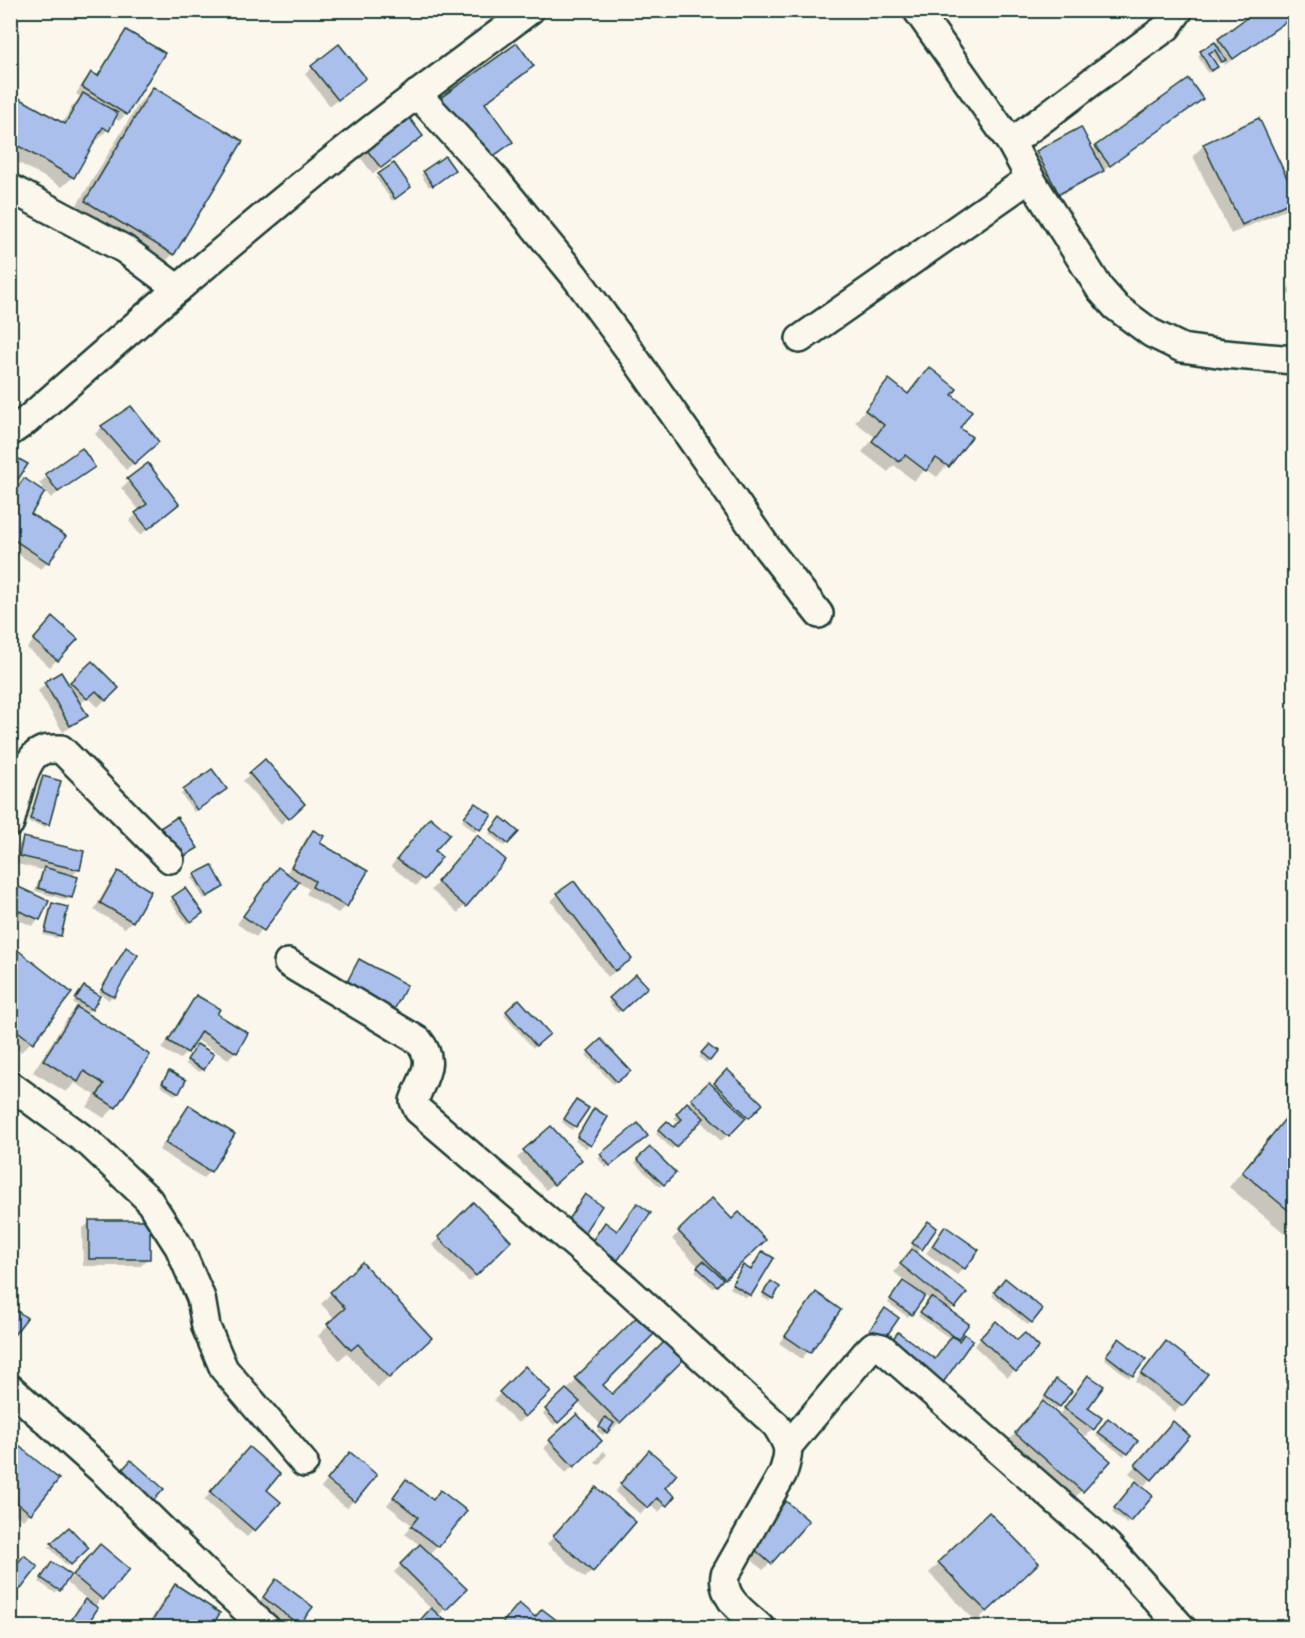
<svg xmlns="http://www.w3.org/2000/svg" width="1305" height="1638" viewBox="0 0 1305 1638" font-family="'Architects Daughter',sans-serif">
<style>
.shadow{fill:#0003}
.building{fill:#abbfed;stroke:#1f3d34;stroke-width:1.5}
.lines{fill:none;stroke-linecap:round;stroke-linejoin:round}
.street-casing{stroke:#1f3d34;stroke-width:32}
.street{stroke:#fbf7ec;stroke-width:27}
</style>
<rect width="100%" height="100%" fill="#fbf7ec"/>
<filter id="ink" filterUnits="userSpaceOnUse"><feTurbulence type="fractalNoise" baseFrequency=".0167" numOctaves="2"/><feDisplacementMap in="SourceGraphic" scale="12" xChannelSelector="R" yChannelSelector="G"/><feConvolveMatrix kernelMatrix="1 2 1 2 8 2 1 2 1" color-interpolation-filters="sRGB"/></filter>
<g filter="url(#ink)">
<g class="shadow">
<polygon points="1259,10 1294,10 1294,16 1225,65 1223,61 1219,64 1211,52 1208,54 1213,70 1208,73 1198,56"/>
<polygon points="127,32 126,114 119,121 114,118 107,130 97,141 94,139 73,177 62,187 10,158 10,95 62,124 72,106 81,97 76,94 84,81 91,74 96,77 120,39"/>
<polygon points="339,46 364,78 330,106 305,74"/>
<polygon points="532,66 522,77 484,104 511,142 501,152 473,172 429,111"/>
<polygon points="153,89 173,254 159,268 71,215 139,103"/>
<polygon points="1201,98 1095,177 1051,200 1030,159 1037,152 1092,151 1096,147"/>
<polygon points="1258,120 1294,200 1285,210 1231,234 1193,156 1204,145"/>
<polygon points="414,143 373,174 360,157 367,150"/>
<polygon points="394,165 406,190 392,201 376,178"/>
<polygon points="424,172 450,173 429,187 421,175"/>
<polygon points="1294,281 1294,298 1286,292"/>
<polygon points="929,369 950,395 958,428 970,438 937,477 926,469 914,481 894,465 888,472 862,452 875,437 855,422 889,381 907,395"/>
<polygon points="131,408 150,448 126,470 95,434 102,427"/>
<polygon points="82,450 93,466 51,498 39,483"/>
<polygon points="147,466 171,511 140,535 129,521 140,511 121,488"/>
<polygon points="24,480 29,514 48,562 41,569 10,549 10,497"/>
<polygon points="46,626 76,639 50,667 27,648"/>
<polygon points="92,663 117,688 98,707 88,697 79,705 86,715 79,722 63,732 38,691 45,684 61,674 68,686"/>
<polygon points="212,771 222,792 194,812 181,794"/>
<polygon points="250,774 296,811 281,824 243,781"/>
<polygon points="43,777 48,824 45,827 28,822 40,780"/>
<polygon points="472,808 489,816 475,832 462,821"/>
<polygon points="498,822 507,843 504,846 489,834"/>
<polygon points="423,826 433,851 440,857 416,886 391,866"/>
<polygon points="313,832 318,843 366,872 345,906 338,913 306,894 309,889 297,882 256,937 237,924 271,876 278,869 286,874 306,839"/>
<polygon points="24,839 82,852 78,870 71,877 70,897 67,900 35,891 42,870 13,863 17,846"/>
<polygon points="471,844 504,861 458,913 431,890"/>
<polygon points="118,873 132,921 125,928 94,910 111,880"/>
<polygon points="195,875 222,887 204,899 192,878"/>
<polygon points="10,885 39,919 32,926 10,916"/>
<polygon points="558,894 623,965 608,977 551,901"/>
<polygon points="173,898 198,916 187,924 170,901"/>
<polygon points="52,905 60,935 57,938 43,935 49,908"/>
<polygon points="11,946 31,1042 21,1052 10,1044"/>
<polygon points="123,952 136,955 109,1000 99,993"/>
<polygon points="636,977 646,987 618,1013 608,1002"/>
<polygon points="81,991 91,1009 88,1012 73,1003"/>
<polygon points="197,997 215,1015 235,1052 228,1059 195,1039 187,1052 180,1059 162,1049 190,1004"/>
<polygon points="519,1001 548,1034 533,1048 504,1015"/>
<polygon points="77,1009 115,1107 104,1118 87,1107 95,1095 75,1083 66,1092 33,1072 66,1020"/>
<polygon points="601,1041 628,1071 613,1084 586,1055"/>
<polygon points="194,1049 203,1069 200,1072 185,1064"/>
<polygon points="705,1050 709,1060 706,1063 699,1057"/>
<polygon points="727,1071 761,1104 721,1141 700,1121 672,1149 656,1134 667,1123 674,1129 680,1123 674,1118 709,1084 711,1087"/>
<polygon points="166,1076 178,1092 175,1095 160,1086"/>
<polygon points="573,1104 587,1108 572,1130 562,1122"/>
<polygon points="1294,1106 1294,1241 1229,1187"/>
<polygon points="189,1107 210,1171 203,1178 159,1150 182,1114"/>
<polygon points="591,1113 589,1145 586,1148 575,1141"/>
<polygon points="638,1125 643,1139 606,1168 598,1158"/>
<polygon points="551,1128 573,1167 546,1190 517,1158"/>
<polygon points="650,1149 674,1173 660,1187 635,1163"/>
<polygon points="712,1200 732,1221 764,1240 713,1288 695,1271 699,1267 672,1239"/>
<polygon points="473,1204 509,1241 469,1282 432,1245"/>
<polygon points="637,1205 617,1259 610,1266 586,1249 605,1224 616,1232"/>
<polygon points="90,1222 148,1259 141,1266 83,1266 82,1229"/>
<polygon points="925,1226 921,1249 916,1253 965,1293 949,1312 957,1338 938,1386 891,1341 898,1334 934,1360 951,1339 918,1316 930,1300 924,1295 908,1317 888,1303 900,1286 909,1287 910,1285 894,1272 914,1249 911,1247"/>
<polygon points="946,1228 964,1268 957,1275 926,1253"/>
<polygon points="740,1270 750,1271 749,1295 746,1298 730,1288"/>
<polygon points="1002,1284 1031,1322 1028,1325 992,1296"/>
<polygon points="768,1286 772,1298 769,1301 762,1297"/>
<polygon points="331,1293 419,1349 378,1388 347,1353 339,1360 318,1336 335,1319 321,1304"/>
<polygon points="816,1294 839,1310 802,1359 779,1343"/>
<polygon points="643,1313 601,1385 612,1396 685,1356 609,1433 607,1431 603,1435 597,1431 601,1425 578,1402 554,1425 543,1414"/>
<polygon points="996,1323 1017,1342 1037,1347 1008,1377 974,1346"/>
<polygon points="1116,1343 1132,1375 1129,1378 1104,1358"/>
<polygon points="1159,1350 1182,1405 1175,1412 1135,1381"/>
<polygon points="525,1368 549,1392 518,1423 494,1400"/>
<polygon points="1088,1377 1086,1408 1093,1429 1086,1436 1070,1424 1069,1426 1108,1461 1071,1502 1006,1444 1032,1414 1058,1416"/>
<polygon points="1053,1384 1059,1406 1056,1409 1043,1399"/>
<polygon points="577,1416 600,1441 566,1473 544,1448"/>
<polygon points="1106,1423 1127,1453 1124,1456 1096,1436"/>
<polygon points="1166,1430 1188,1436 1144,1486 1129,1473"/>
<polygon points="10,1448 30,1513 23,1520 10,1510"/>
<polygon points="603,1451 607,1454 599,1465 595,1463"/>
<polygon points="242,1456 264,1490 279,1502 247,1537 204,1500"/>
<polygon points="642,1459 663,1488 673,1496 659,1512 649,1504 640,1514 615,1492"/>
<polygon points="343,1461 375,1475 347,1508 321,1488"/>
<polygon points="1133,1486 1151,1496 1127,1524 1112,1512"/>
<polygon points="400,1488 432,1501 440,1492 465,1511 430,1555 464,1589 438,1616 394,1572 421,1546 405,1534 412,1525 387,1505"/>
<polygon points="589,1496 592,1571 585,1578 547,1544"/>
<polygon points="779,1510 770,1563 763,1570 743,1552"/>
<polygon points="989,1514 1036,1563 976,1622 929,1573"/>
<polygon points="69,1529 86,1548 67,1566 49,1547"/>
<polygon points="93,1553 127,1569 94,1607 83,1628 66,1628 87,1599 67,1583"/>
<polygon points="49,1567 68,1575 55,1593 39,1582"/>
<polygon points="10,1574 20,1588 17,1591 10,1586"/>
<polygon points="277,1581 311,1608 295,1628 286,1628 257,1604"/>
<polygon points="176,1586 209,1628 146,1628 165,1597"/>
</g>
<g class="building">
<polygon points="1257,10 1294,10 1294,16 1233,59 1218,39"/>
<polygon points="126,30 165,53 127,115 82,87 91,72 98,76"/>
<polygon points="1215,42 1226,60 1222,62 1215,50 1209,53 1218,67 1211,71 1200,51"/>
<polygon points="517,43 534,66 485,103 513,142 485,162 439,99"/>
<polygon points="339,44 366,78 338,100 311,66"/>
<polygon points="1189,79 1203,99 1110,166 1095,146"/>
<polygon points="153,87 243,141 174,255 85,201"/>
<polygon points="10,93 65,124 83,93 118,113 109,131 103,127 74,178 10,141"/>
<polygon points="408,116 423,136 381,168 366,149"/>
<polygon points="1259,118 1294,193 1294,200 1242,225 1203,144"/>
<polygon points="1081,127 1104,171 1059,194 1036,151"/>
<polygon points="445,156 455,170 433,186 423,171"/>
<polygon points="394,163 411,187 395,199 378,174"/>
<polygon points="929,367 957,389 952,395 972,411 960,428 972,437 949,467 936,458 926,471 905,455 899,462 872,441 884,425 865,410 889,379 908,394"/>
<polygon points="131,406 159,442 134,464 101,426"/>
<polygon points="82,448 95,467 58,492 45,474"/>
<polygon points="10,454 28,464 10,492"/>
<polygon points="148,463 179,504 148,529 135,513 147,504 127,479"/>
<polygon points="24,478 45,492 31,514 66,536 49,563 10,537 10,498"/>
<polygon points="53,617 78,639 58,661 33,640"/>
<polygon points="92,661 119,688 106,701 96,691 87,699 70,682"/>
<polygon points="61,672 88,716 70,726 44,682"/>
<polygon points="265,759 305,804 289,819 249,773"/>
<polygon points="212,769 227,789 197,810 183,790"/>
<polygon points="43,776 61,781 49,825 30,819"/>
<polygon points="475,803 492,815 480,830 464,817"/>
<polygon points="177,817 198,848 180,859 160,828"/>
<polygon points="430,817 450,834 435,851 442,857 424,880 397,859"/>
<polygon points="501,817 519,832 508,844 491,830"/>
<polygon points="313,830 324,836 320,843 368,871 347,907 312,887 315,881 291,867"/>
<polygon points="477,835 506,860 466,907 437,882"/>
<polygon points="23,837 84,851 80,870 19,856"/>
<polygon points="212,865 224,887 207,897 194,874"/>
<polygon points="44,867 78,877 72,898 38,888"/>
<polygon points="278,867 299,882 264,931 243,916"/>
<polygon points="118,871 151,891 133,922 100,903"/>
<polygon points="574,881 632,959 615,971 557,893"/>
<polygon points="10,883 49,901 40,920 10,907"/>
<polygon points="185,888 203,913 191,922 172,897"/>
<polygon points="52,903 68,907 61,936 45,932"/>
<polygon points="10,944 72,993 33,1043 10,1025"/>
<polygon points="126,947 138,955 114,997 101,990"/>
<polygon points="359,959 407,985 394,1010 346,984"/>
<polygon points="636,974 648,987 622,1011 609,998"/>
<polygon points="84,986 100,996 92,1010 75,999"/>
<polygon points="196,995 220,1009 217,1014 248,1033 237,1053 201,1031 188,1053 168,1041"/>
<polygon points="519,999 550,1034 536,1046 506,1011"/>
<polygon points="77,1007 150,1055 116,1108 97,1096 104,1084 84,1071 78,1082 43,1060"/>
<polygon points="601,1039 631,1071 617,1082 588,1051"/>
<polygon points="197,1044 214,1054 204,1070 187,1060"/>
<polygon points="708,1045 717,1052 710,1061 701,1053"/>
<polygon points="727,1069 763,1104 749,1118 714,1083"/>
<polygon points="169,1071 186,1080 179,1093 162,1083"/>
<polygon points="709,1082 746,1118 729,1136 691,1099"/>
<polygon points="576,1100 589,1108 576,1127 564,1119"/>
<polygon points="687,1102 704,1118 676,1147 658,1130 667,1121 674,1127 682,1119 676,1114"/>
<polygon points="189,1105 235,1134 211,1172 165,1143"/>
<polygon points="594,1108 608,1117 591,1146 577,1137"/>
<polygon points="1294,1108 1294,1215 1242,1172"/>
<polygon points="638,1123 648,1136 610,1166 600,1154"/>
<polygon points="551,1126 582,1160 554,1185 523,1150"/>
<polygon points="650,1147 676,1173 664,1185 637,1159"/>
<polygon points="585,1194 602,1206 584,1233 567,1221"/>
<polygon points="712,1198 732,1219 739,1212 766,1240 725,1279 678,1231"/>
<polygon points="473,1202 511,1241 476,1276 438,1237"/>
<polygon points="637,1203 651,1213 618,1260 592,1241 605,1222 617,1231"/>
<rect x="89" y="1220" width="61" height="39"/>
<polygon points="928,1221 937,1228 922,1250 912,1243"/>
<polygon points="945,1226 979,1250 965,1269 932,1246"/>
<polygon points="912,1249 967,1293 955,1308 900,1264"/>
<polygon points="762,1251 774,1258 751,1296 732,1284 743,1265 751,1270"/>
<polygon points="703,1261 723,1279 717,1286 697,1267"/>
<polygon points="362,1262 432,1338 389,1378 358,1344 351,1350 327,1324 345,1308 330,1292"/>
<polygon points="1005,1278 1043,1309 1032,1323 994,1292"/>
<polygon points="771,1281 780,1287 773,1299 763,1293"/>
<polygon points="903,1281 925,1296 912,1315 890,1299"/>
<polygon points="816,1292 841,1310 810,1353 785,1336"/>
<polygon points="931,1297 969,1324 958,1339 920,1312"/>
<polygon points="10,1306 27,1318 14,1335 10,1333"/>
<polygon points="885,1308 899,1318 883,1341 869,1331"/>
<polygon points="643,1311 660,1328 603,1385 612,1394 668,1338 687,1356 620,1423 575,1378"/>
<polygon points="996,1321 1017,1340 1025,1333 1039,1347 1016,1372 980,1338"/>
<polygon points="898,1332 935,1359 952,1336 959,1341 964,1334 973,1340 940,1387 886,1348"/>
<polygon points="1119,1338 1146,1359 1133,1376 1106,1355"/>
<polygon points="1166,1341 1208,1374 1183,1406 1141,1374"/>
<polygon points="525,1366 551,1392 525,1417 499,1392"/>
<polygon points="1088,1375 1104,1386 1088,1408 1102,1418 1094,1430 1064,1408"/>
<polygon points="1056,1379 1072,1391 1060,1407 1045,1396"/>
<polygon points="566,1389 580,1402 558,1423 545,1409"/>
<polygon points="1043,1401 1111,1461 1083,1492 1015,1433"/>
<polygon points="577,1414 602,1441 574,1467 549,1440"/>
<polygon points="605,1417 614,1423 607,1433 599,1427"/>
<polygon points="1108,1418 1138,1441 1128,1454 1098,1432"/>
<polygon points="1173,1421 1190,1436 1152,1480 1135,1465"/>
<polygon points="14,1442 59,1479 31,1514 10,1497 10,1446"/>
<polygon points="249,1447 280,1474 267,1490 281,1502 255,1531 210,1492"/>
<polygon points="649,1450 677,1474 665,1488 675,1496 667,1506 657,1498 648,1508 620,1484"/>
<polygon points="350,1452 377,1475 355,1502 327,1480"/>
<polygon points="131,1460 164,1489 153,1501 120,1472"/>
<polygon points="406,1479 433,1500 440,1490 467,1511 439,1547 411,1526 418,1517 393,1497"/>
<polygon points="1136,1481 1153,1496 1131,1522 1114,1508"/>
<polygon points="596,1487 636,1522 593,1572 553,1536"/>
<polygon points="786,1501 809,1521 771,1564 749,1544"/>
<polygon points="989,1512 1039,1563 987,1612 938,1562"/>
<polygon points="69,1527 89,1548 71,1565 51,1543"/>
<polygon points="100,1544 130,1569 103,1600 73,1575"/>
<polygon points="420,1544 467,1589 446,1610 400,1564"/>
<polygon points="24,1555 38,1567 21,1589 10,1581 10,1573"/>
<polygon points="52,1562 71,1575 60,1591 41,1578"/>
<polygon points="276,1579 313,1607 299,1625 263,1597"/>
<polygon points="175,1584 220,1613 211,1628 148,1628"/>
<polygon points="85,1599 98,1608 85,1628 66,1628"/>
<polygon points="519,1603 535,1617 542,1609 563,1625 561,1628 498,1628"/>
<polygon points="431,1608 453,1628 413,1628"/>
</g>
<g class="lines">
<defs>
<g id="street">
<polyline points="917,10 1011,143 1030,178 1100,289 1116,307 1151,333 1182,348 1224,354 1294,360"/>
<polyline points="417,94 496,180 574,275 627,347 768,549 819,614"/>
<polyline points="1011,143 1094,80 1167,27 1179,10"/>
<polyline points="10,188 124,249 178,289"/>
<polyline points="800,339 1030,178"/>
<path d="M10 432 26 421C123 336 220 251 320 170 388 114 460 63 530 10"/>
<path d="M10 823C15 806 23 762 38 753 45 748 53 749 61 749L170 859"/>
<path d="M288 963 419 1041C437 1063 422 1078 414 1101L418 1110 626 1288 776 1425C789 1446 791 1449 783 1473L725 1575C721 1599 745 1613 761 1628"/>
<polyline points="10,1085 89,1143 148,1199 179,1247 201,1298 206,1327 224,1369 304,1463"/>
<polyline points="10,1388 105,1473 205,1572 266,1628"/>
<polyline points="789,1445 866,1353 873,1346 882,1348 1107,1545 1182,1628"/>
</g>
</defs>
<use href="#street" class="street-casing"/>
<use href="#street" class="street"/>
</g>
</g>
<rect width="1305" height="1638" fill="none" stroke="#fbf7ec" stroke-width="36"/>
<rect x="18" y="18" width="1269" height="1602" fill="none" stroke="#1f3d34" stroke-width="2" filter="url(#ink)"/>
</svg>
